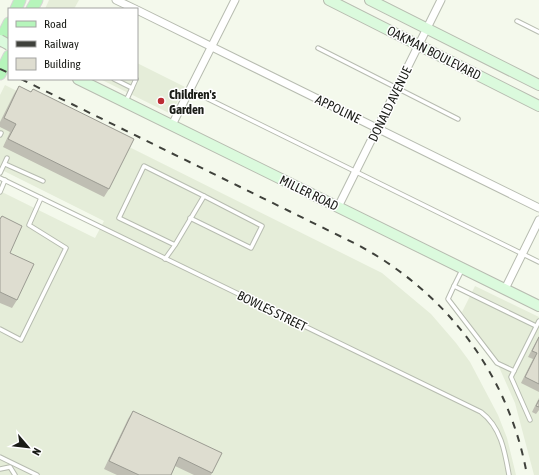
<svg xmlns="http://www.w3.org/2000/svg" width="539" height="475" viewBox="0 0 539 475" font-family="'Asap Condensed',sans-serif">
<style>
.built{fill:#e5edd9}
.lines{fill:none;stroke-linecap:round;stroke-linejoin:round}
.lane-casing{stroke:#b7bcb0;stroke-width:5.5}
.street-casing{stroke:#b7bcb0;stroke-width:9}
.secondary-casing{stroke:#b7bcb0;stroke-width:12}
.primary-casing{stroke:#d6d6d5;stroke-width:13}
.lane{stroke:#fff;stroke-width:3.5}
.street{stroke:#fff;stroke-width:7}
.secondary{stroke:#dbfadd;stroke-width:10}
.primary{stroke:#b6f5bb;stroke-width:11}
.rail{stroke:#3f413b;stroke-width:2;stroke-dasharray:7 7;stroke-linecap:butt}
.secondary-bridge-casing{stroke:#b7bcb0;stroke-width:12;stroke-linecap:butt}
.secondary-bridge{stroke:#dbfadd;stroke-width:10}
.wall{fill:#bfbeb3}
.building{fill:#deddd0;stroke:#9b9b92}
.poi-dot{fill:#bb2b33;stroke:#fff;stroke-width:1.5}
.labels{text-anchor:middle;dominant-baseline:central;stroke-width:3;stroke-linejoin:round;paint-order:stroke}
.street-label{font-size:13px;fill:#1a1c17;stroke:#fff}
.poi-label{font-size:13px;font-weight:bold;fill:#1a1c17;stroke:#fff;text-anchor:start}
</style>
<rect width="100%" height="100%" fill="#f4f9ec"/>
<g class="built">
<polygon points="49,0 79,0 74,9 45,9"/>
<polygon points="137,63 185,87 171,114 100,79 137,79"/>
<polygon points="5,85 382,273 431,314 456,343 470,362 498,415 507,438 516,475 0,475 0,191 95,238 104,221 0,169 0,95"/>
<polygon points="475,286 539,317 539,475 534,475 515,403 495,358 462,312"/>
</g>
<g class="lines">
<defs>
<g id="lane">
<polyline points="517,21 539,32"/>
<polyline points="318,48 458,119"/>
<polyline points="114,79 132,88 136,79"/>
<polyline points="190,90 539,262"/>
<polyline points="126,101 132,88"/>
<polyline points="0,135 1,133"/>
<polyline points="5,164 43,181"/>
<polyline points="0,173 7,158"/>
<path d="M0 178 481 412C501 427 505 452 509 475"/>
<polyline points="0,192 5,180"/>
<polyline points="190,218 251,248 262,226 204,196"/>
<polyline points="165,259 175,245 204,196 144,166 119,218 175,245"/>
<polyline points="454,286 462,270"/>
<polyline points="0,329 21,340 66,248 29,225 41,198"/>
<polyline points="514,371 497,363 448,299 454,286 536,326"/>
<polyline points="530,420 511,377 539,321"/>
<polyline points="0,457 37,475"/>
<polyline points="0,469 10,467 15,475"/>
</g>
<g id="street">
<polyline points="116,0 135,9"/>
<polyline points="137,10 539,208"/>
<polyline points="172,125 235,0"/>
<polyline points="338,207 441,0"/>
<polyline points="505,289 539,220"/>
</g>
<g id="secondary">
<polyline points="329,0 539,106"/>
<polyline points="370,0 539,85"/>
<polyline points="78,79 539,306"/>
</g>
<g id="primary">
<polyline points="16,9 20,0"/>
<polyline points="32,9 37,0"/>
<polyline points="0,41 9,23"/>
<polyline points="0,74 9,56"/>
</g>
</defs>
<use href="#lane" class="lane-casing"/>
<use href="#street" class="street-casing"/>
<use href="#secondary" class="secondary-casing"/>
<use href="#primary" class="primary-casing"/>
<use href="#lane" class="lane"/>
<use href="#street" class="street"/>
<use href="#secondary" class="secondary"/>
<use href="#primary" class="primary"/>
<g class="rail">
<polyline points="0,69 9,73"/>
<path d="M21 79 358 245C447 293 509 375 527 475"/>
</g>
<defs>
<polyline id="secondary-bridge" points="0,40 9,45"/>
</defs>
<use href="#secondary-bridge" class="secondary-bridge-casing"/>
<use href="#secondary-bridge" class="secondary-bridge"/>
</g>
<g class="wall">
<polygon points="19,86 31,92 33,89 109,189 104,197 3,147 10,132 0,127 0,122 14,94"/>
<polygon points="2,216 10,253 17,300 12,308 0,303 0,218"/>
<polygon points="539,336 539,392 521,383 533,359 528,357"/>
<polygon points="539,398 539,410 536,414 532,412"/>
<polygon points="133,411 212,473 211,475 194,475 175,466 171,475 117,475 104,469 128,419"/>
</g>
<g class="building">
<polygon points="19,86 31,92 33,89 134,139 109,189 8,139 16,124 4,118"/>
<polygon points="2,216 22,226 10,253 34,264 17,300 0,292 0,219"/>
<polygon points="539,337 539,384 525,377 537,353 532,351"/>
<polygon points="539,400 539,407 536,406"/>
<polygon points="133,411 222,453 212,473 179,457 171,475 139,475 109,461"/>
</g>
<circle class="poi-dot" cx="161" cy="101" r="4"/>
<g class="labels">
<g class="street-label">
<text transform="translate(434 53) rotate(27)">OAKMAN BOULEVARD</text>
<text transform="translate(390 104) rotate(-64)">DONALD AVENUE</text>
<text transform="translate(338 109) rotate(26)">APPOLINE</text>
<text transform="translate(309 193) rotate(26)">MILLER ROAD</text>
<text transform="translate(272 311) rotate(26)">BOWLES STREET</text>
</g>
<g class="poi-label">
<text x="169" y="94">Children's<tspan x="169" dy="15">Garden</tspan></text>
</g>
</g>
<rect x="8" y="8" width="130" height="72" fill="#ffffff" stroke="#a3a4a2"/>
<rect x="16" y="21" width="20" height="6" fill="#b6f5bb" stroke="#a3a4a2"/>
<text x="44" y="28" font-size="12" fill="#1a1c17">Road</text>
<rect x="16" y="41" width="20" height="6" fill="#3f413b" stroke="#a3a4a2"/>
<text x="44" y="48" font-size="12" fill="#1a1c17">Railway</text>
<rect x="16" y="58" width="20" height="12" fill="#deddd0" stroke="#a3a4a2"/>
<text x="44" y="68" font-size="12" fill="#1a1c17">Building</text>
<g transform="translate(28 447) rotate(118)" stroke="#ffffff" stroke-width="3" paint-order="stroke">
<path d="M0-3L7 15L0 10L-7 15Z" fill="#1a1c17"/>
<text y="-6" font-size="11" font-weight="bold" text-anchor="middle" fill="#1a1c17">N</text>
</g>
</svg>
